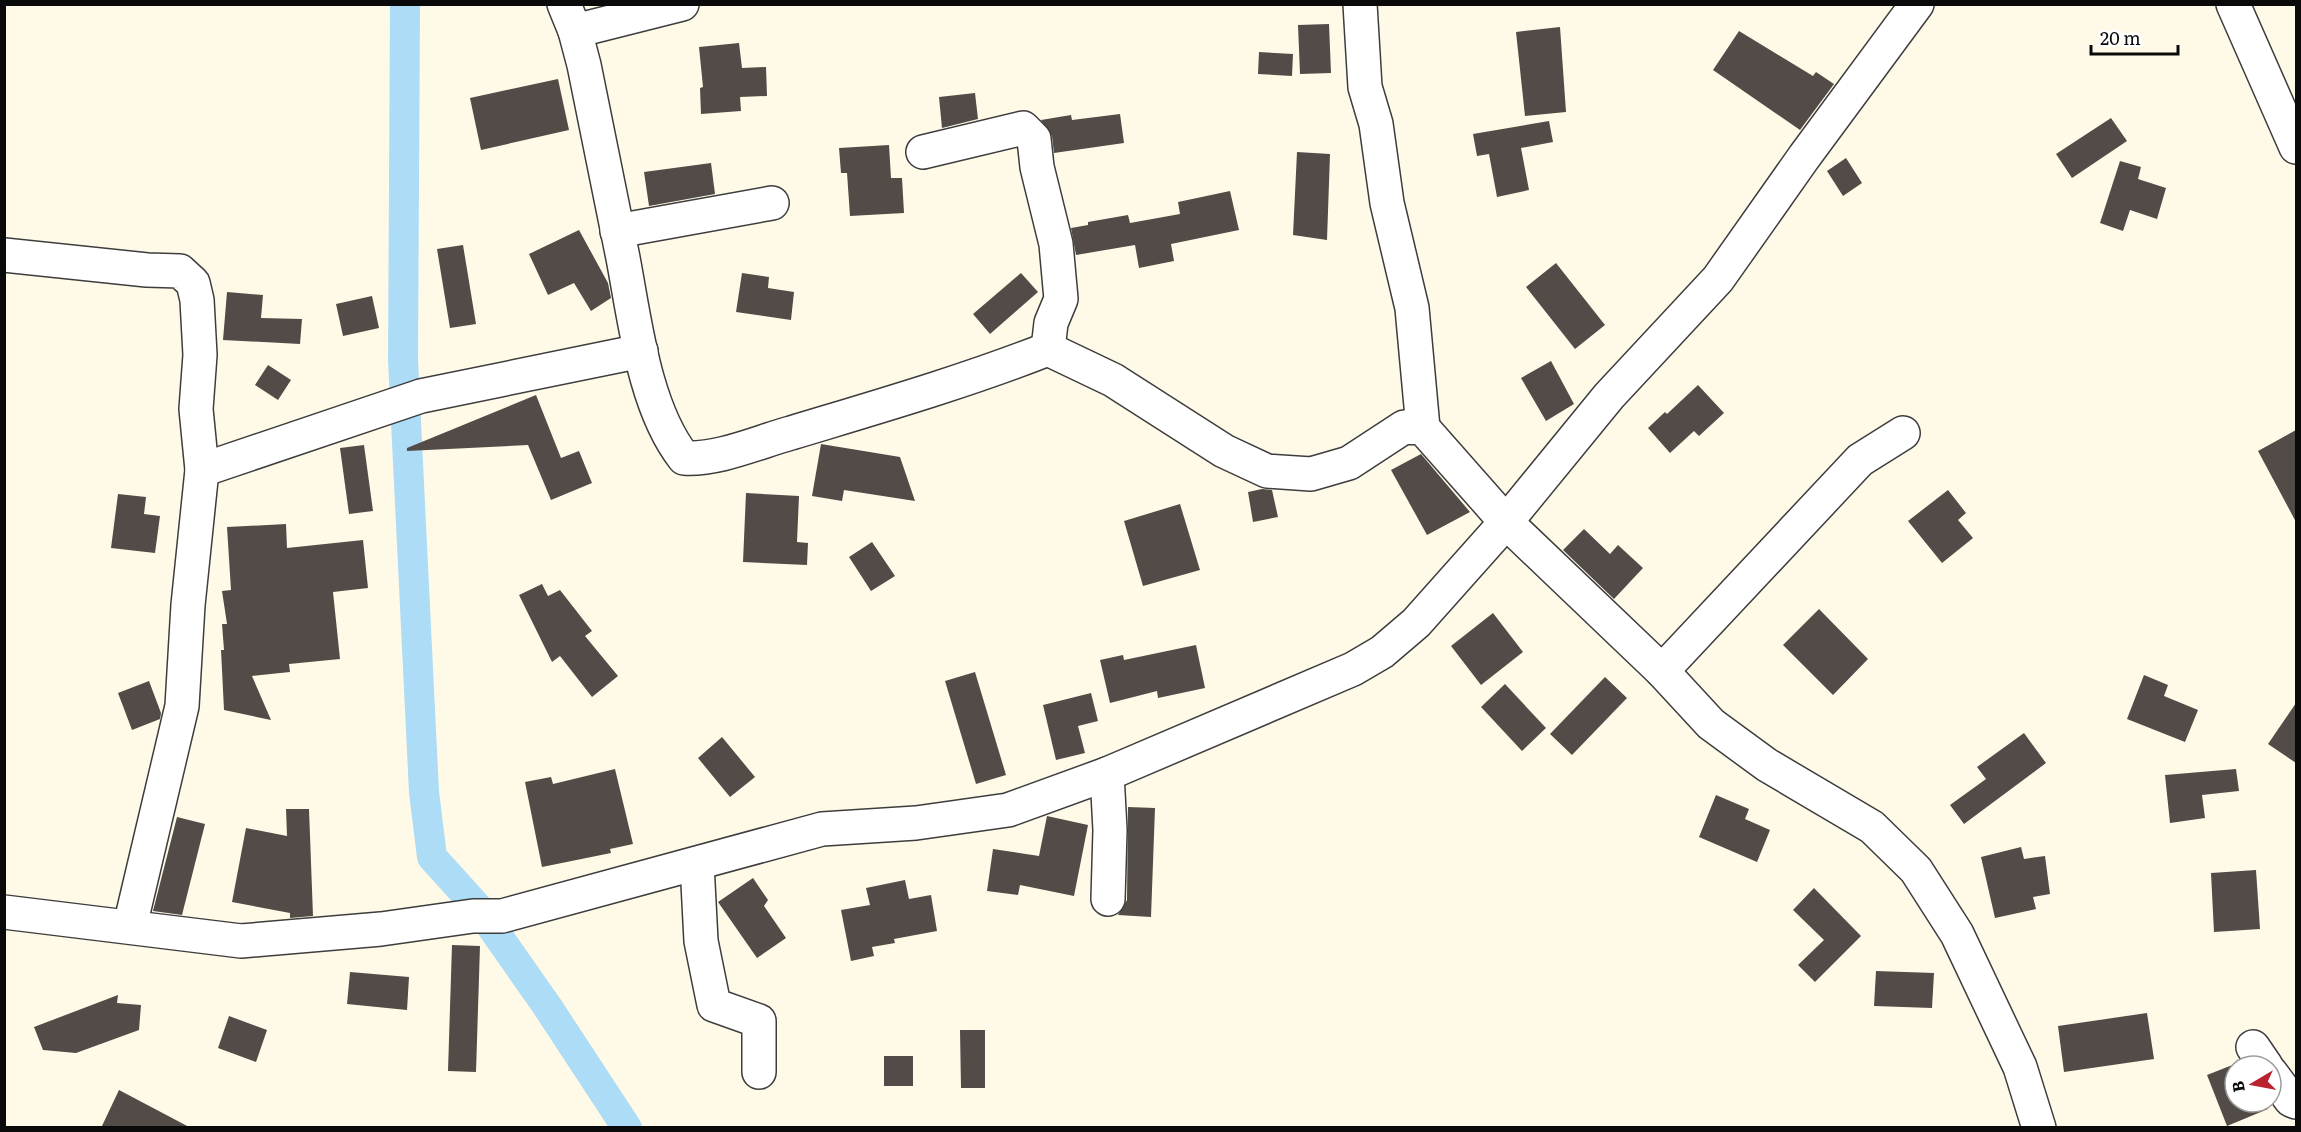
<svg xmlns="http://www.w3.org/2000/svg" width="2301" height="1132" viewBox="0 0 2301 1132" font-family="Literata,serif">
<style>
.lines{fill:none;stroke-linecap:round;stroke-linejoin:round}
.canal{stroke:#addcf6;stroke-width:30}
.building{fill:#534b47}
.minor-casing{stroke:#3d3d3d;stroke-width:36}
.minor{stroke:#fff;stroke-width:33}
</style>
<rect width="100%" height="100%" fill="#fffae8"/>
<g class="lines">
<polyline class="canal" points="405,4 403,360 424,792 432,857 479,909 547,1006 627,1128"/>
</g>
<g class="building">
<polygon points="1329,24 1331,73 1300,74 1298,25"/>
<polygon points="1560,27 1566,112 1525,116 1516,32"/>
<polygon points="1739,31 1813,76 1816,72 1834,84 1800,130 1713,70"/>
<polygon points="739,43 742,68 766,67 767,96 740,97 741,111 701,114 700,88 703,87 699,47"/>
<polygon points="1259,52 1293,54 1292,76 1258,74"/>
<polygon points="558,79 569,130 481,150 470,98"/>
<polygon points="975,93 978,119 942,128 939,97"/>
<polygon points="1120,114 1124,143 1054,153 1052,136 1041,120 1071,115 1072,120"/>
<polygon points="2111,118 2127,141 2072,178 2056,154"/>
<polygon points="1549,121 1553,142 1521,148 1529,190 1497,197 1489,154 1477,156 1473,134"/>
<polygon points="889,145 891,178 902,178 904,213 850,216 847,173 841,173 839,148"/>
<polygon points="1297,152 1330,154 1327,240 1293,235"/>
<polygon points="1846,158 1862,183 1843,196 1827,171"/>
<polygon points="2120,161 2141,167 2138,179 2166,188 2157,219 2130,210 2123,231 2100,223"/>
<polygon points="711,163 715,194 649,206 644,172"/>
<polygon points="1230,191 1239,230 1171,244 1174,261 1139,268 1135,245 1076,255 1071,228 1088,225 1088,222 1128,215 1130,223 1180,214 1178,202"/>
<polygon points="579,230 608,283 611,298 591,311 574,283 548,295 529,254"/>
<polygon points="463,245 476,324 450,328 437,249"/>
<polygon points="1556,263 1605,325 1575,349 1526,287"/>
<polygon points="742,273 769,277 768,288 794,292 791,320 736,312"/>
<polygon points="1021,273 1038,292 990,334 973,314"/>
<polygon points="227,292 263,295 261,318 302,319 300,344 223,340"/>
<polygon points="372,296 379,328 343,336 336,304"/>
<polygon points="1551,361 1574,404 1546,421 1521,378"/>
<polygon points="268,365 291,380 278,400 255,385"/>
<polygon points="1698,385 1724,413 1699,436 1694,431 1670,453 1648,428 1665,412 1667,414"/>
<polygon points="536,395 561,458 579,451 592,483 551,500 528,445 407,451 407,448"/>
<polygon points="2296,430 2296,522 2258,451"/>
<polygon points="821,444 900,457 915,501 844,490 842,501 812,496"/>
<polygon points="364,445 373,511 349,514 340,448"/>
<polygon points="1421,454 1470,512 1427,535 1391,470"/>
<polygon points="1262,489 1272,490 1278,517 1253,522 1248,492"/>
<polygon points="1948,490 1966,513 1958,520 1973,538 1942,563 1908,521"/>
<polygon points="746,493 799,496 797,542 808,543 807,565 743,562"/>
<polygon points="118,494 146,497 144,514 160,516 155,553 111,548"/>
<polygon points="1180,504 1200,570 1143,586 1124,521"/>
<polygon points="286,524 287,548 363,540 368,588 333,592 340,659 289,664 290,672 252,676 271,720 224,710 221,650 224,650 222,624 227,624 222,591 231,590 227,527"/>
<polygon points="1584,529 1610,554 1618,545 1643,568 1614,599 1563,550"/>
<polygon points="872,542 895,576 871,591 849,557"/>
<polygon points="542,584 548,596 560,590 592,631 585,636 618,676 592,697 560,656 552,662 519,595"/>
<polygon points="1819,609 1868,659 1833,695 1783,645"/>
<polygon points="1493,613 1523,652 1481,685 1451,646"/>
<polygon points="1196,645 1205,688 1158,698 1157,691 1110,703 1100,660 1123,655 1124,660"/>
<polygon points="975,672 1006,775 976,784 945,681"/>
<polygon points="2144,675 2168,685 2164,696 2198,710 2185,742 2127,719"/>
<polygon points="1605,677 1627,698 1572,755 1550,734"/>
<polygon points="149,681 161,713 160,719 132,730 118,693"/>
<polygon points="1505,684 1546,728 1522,751 1481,707"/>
<polygon points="1091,693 1098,721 1078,726 1085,753 1056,760 1043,705"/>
<polygon points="2296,703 2296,763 2268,744"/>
<polygon points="2024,733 2046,763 1964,824 1950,805 1986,779 1977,767"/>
<polygon points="722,737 755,777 730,797 698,758"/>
<polygon points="615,769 633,844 610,849 611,853 542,867 525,782 551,777 553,784"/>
<polygon points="2236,769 2239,791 2202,795 2205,818 2170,823 2165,775"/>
<polygon points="1716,795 1749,809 1745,819 1770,830 1757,862 1699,837"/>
<polygon points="1128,807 1155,808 1151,917 1118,915 1127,900"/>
<polygon points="286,809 309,809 313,916 290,918 290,913 232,902 246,828 287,836"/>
<polygon points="1047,816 1088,825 1074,896 1020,885 1018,895 987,891 993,849 1039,856"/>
<polygon points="177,817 205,824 182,915 153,911"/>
<polygon points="2021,847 2024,859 2045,856 2050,894 2033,897 2036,909 1995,918 1981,857"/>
<polygon points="2256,870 2260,929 2214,932 2211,873"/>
<polygon points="753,878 768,900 764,906 786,938 757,958 718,902"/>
<polygon points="905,880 909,899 931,895 937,931 894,939 895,943 872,947 874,956 851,961 841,910 870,905 866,888"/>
<polygon points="1814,888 1861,936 1815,982 1798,965 1824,940 1793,910"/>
<polygon points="452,945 480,946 476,1072 448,1071"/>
<polygon points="1876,971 1934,973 1932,1008 1874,1006"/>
<polygon points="350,972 409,977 407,1010 347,1004"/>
<polygon points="118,995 117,1003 141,1005 139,1030 76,1053 43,1050 34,1027"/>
<polygon points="2147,1013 2154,1059 2064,1072 2058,1026"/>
<polygon points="229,1016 267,1030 256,1062 218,1048"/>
<polygon points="960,1030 985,1030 985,1088 961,1088"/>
<rect x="884" y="1056" width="29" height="30"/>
<polygon points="2240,1062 2243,1066 2235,1066 2235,1102 2265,1102 2268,1109 2227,1126 2207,1075"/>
<polygon points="119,1090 191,1128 101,1128"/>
</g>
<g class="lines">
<defs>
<g id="minor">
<path d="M564 4 575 31 584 65C597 130 610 194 623 258 635 321 644 407 684 458 719 460 758 442 791 433 877 407 964 382 1048 349L1113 380 1224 451 1267 471 1311 474 1349 463 1404 427 1423 428 1506 522 1662 671 1711 724 1767 765 1872 827 1916 870 1957 934 2020 1067 2039 1128"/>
<polyline points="1360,4 1365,87 1376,124 1387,203 1412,308 1423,428"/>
<polyline points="2233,4 2296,147"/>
<polyline points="575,31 682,4"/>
<polyline points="923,152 1023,128 1034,139 1037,167 1056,244 1061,299 1051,323 1048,349"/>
<polyline points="617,231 772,203"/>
<polyline points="4,255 147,270 180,271 193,283 197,300 200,355 196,409 202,470 188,605 182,706 130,926"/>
<polyline points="202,470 421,396 641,351"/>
<polyline points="1662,671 1860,460 1903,433"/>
<polyline points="1107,774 1110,830 1108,899"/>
<polyline points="697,864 701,941 714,1005 759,1021 759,1072"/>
<polyline points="4,912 241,941 381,929 473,916 502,916 822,829 916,823 1008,810 1107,774 1353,669 1382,652 1416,623 1506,522 1609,396 1718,279 1804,157 1917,4"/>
<polyline points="2253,1047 2266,1066"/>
<polyline points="2271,1073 2291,1100 2296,1102"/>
</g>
</defs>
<use href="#minor" class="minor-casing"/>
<use href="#minor" class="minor"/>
</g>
<rect width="2301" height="1132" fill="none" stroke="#0a0a0a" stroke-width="12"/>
<g transform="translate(2253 1084) rotate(260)"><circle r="28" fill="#ffffff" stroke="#9d9d9d" stroke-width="1.5"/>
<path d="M0-4.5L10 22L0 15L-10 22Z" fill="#ba232d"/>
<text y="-9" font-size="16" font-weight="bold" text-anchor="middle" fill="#0a0a0a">B</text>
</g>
<path d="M2091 45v9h87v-9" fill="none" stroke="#0a0a0a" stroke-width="3"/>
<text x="2100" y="45" font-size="18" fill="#0a0a0a" stroke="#ffffff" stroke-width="4.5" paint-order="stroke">20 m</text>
</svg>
